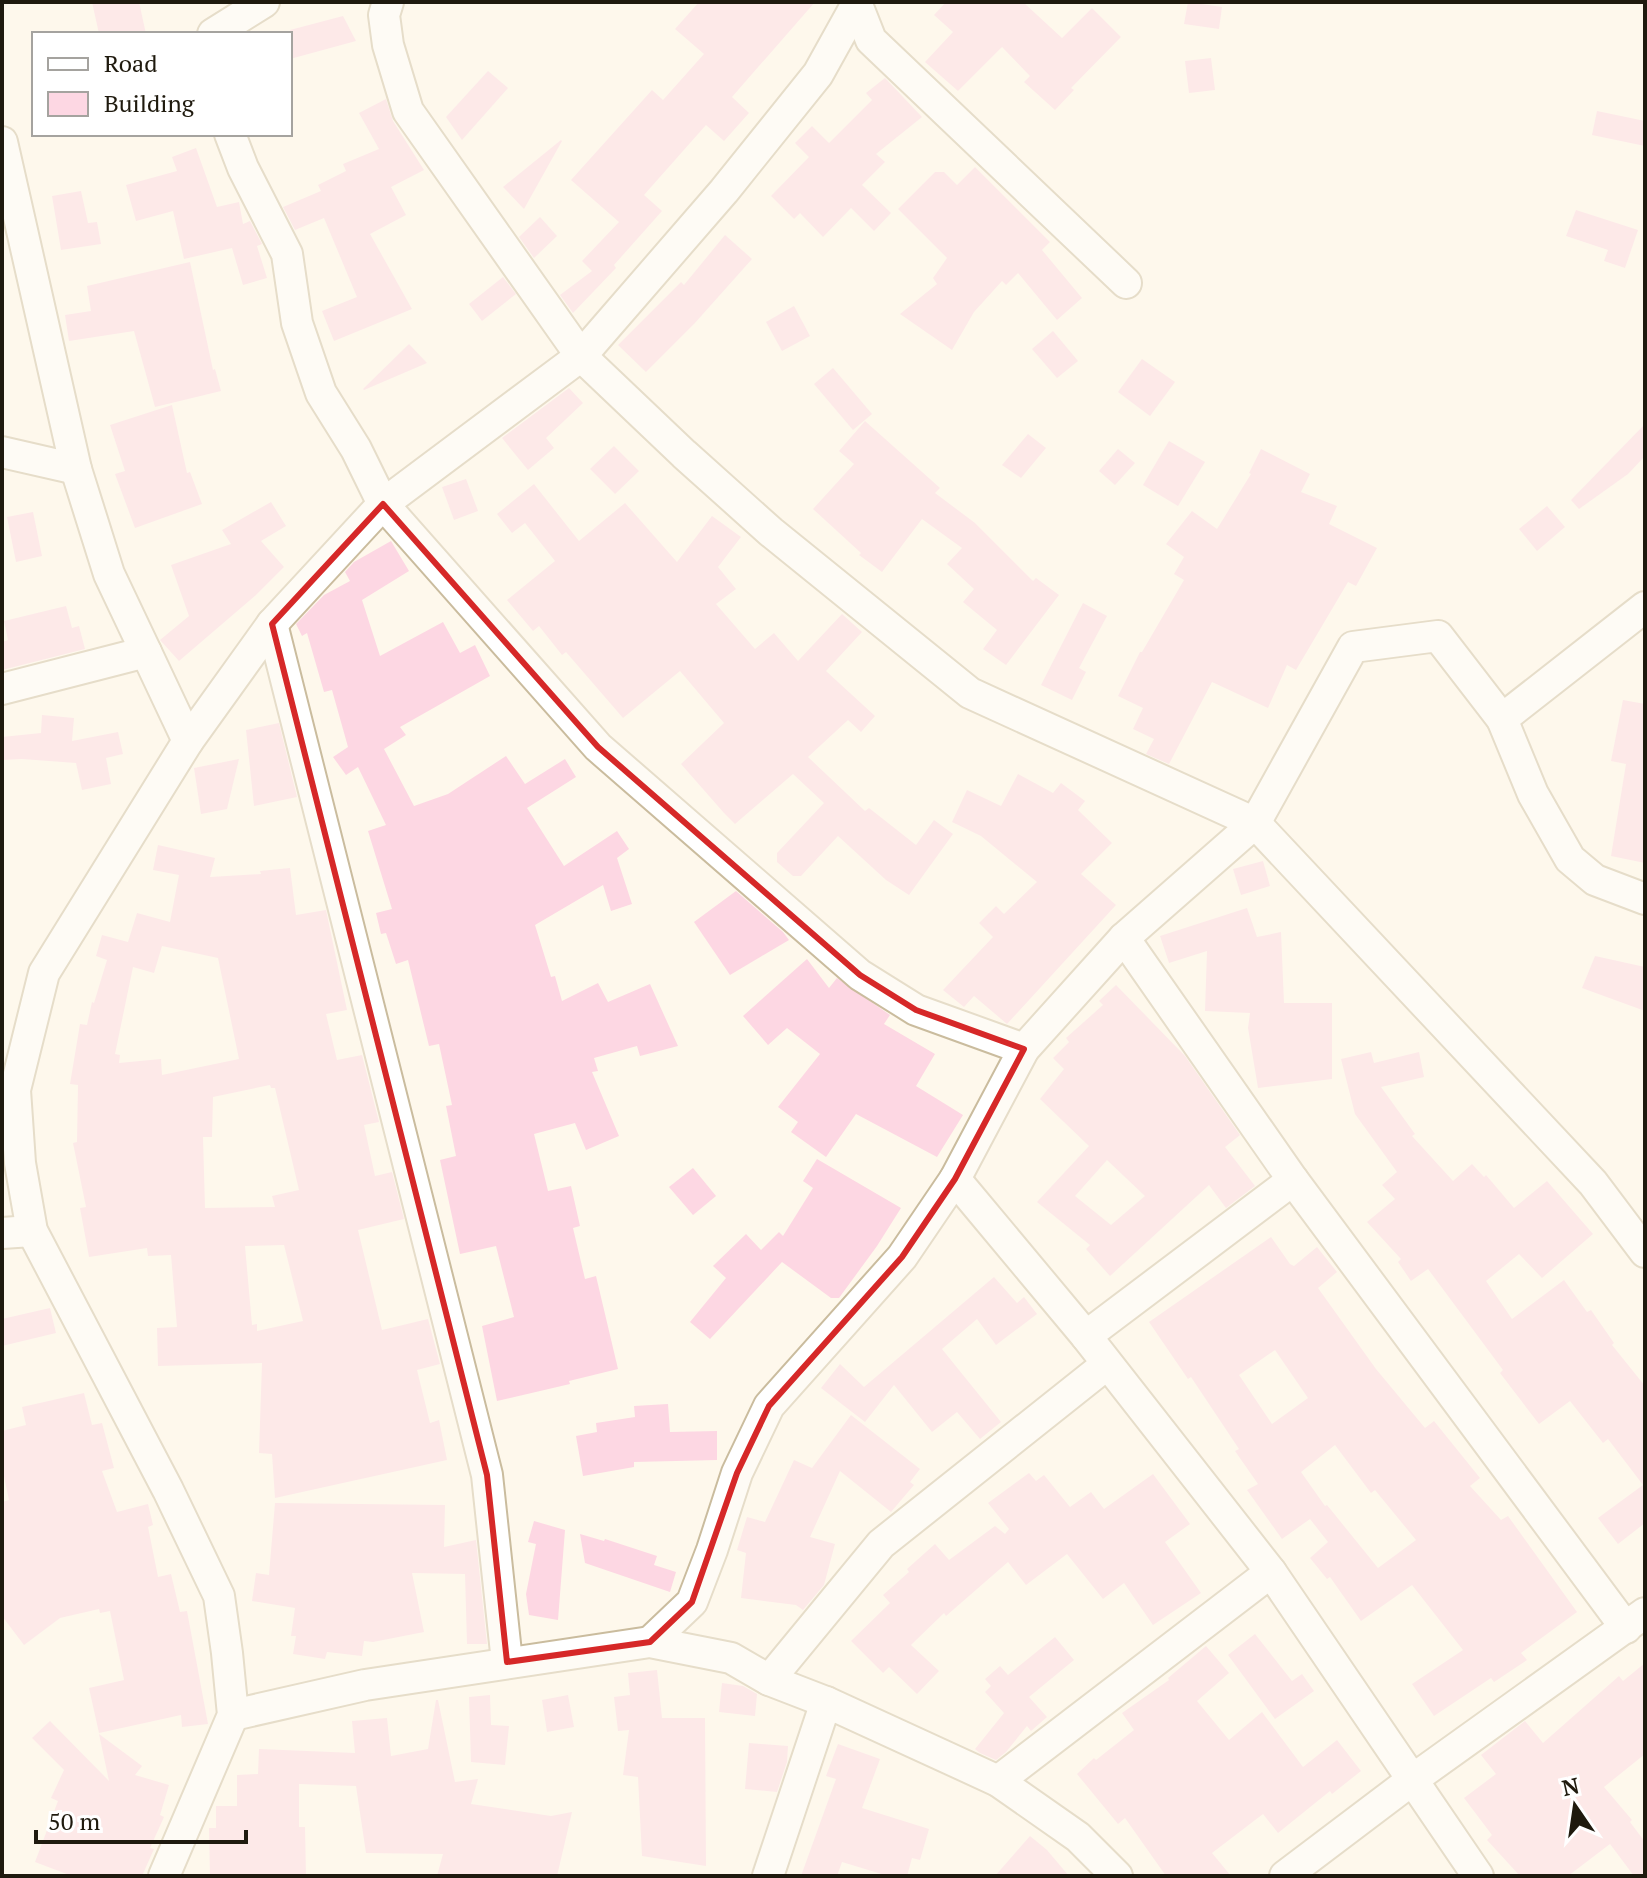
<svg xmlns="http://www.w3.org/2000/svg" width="1647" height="1878" viewBox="0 0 1647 1878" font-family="'PT Serif',serif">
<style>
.building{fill:#fdd7e3;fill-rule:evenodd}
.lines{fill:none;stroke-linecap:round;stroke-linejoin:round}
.minor-casing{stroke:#cabc9e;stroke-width:34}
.minor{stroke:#fff;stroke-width:30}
.marked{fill:none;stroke:#d62828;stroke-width:6;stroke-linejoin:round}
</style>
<rect width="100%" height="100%" fill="#fef8ec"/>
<g class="building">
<polygon points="92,2 139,2 146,34 99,34"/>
<polygon points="699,2 815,2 732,97 749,113 724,141 706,125 644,195 662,211 614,265 616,268 573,313 560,295 592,271 582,261 619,222 571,180 652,90 663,100 704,54 675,29"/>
<polygon points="946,2 1023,2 1062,38 1092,8 1121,37 1071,88 1074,90 1055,110 1024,82 1030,76 1002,47 958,91 925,62 953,32 934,15"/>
<polygon points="1188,2 1222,7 1219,29 1184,24"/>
<polygon points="343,16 356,41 290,59 290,30"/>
<polygon points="1211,58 1215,90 1189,93 1185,61"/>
<polygon points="488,71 508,88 462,140 446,117"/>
<polygon points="885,78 922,117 876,154 885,162 862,185 891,213 874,231 851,208 823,237 800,213 794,219 771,196 809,157 795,143 812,126 829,143 872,100 866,93"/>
<polygon points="386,99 393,121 424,170 391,187 406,215 370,234 412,309 334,341 322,311 357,297 324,218 295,230 283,207 321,191 318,185 346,171 343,164 379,149 359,113"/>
<polygon points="1597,111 1645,121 1645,146 1592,135"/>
<polygon points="561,140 562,141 524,209 503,187"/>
<polygon points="196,148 217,207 239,202 243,224 250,221 262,244 257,246 267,278 243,285 232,248 184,259 173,211 136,221 126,185 177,171 172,157"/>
<polygon points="975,167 1050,242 1042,250 1082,298 1057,320 1018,273 1006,285 1002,281 974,312 952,350 900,314 937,284 933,278 947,258 898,209 935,172 944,172 957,185"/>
<polygon points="81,191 88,223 97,222 101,244 61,250 52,196"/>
<polygon points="1576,210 1638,230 1625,268 1604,261 1608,250 1566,236"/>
<polygon points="540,217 557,236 534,258 519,237"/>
<polygon points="725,235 752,259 694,324 646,372 618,345 681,282 684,285"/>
<polygon points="190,262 213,370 215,369 221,391 155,407 134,331 69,341 65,315 91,311 87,286"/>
<polygon points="503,277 516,294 482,321 469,304"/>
<polygon points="794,306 810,336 782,351 766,322"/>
<polygon points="1053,331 1078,361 1057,378 1032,349"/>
<polygon points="409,344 427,363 364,390 363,389"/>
<polygon points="1142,359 1175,382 1150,416 1118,392"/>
<polygon points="833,368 872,414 853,430 814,384"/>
<polygon points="569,388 583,403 546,438 554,448 528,470 502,438"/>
<polygon points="172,405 187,473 190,472 202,504 135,528 115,474 125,471 110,425"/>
<polygon points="865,421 940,488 935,493 975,523 1033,581 1036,578 1059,595 1006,665 983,649 997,630 963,602 974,589 947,564 962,548 922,519 882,572 859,555 861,553 813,509 854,464 839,451"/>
<polygon points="1645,424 1645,456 1628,474 1579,509 1571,500"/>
<polygon points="1028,434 1046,448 1021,478 1002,465"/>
<polygon points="1169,441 1205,462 1178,506 1143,485"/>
<polygon points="614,446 639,471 615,494 590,469"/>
<polygon points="1118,449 1135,463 1115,485 1099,471"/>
<polygon points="1261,449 1310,474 1301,492 1337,506 1329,524 1377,548 1356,586 1348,582 1296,670 1287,665 1268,708 1212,682 1169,764 1146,754 1154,739 1133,729 1143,708 1118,696 1140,652 1142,652 1184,580 1174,574 1184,557 1166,544 1192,511 1217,529 1251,474 1249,473"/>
<polygon points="466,479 478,511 454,520 442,487"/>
<polygon points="534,484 579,541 625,503 677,562 712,516 741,537 718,567 736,589 716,604 755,649 774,633 798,661 842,614 862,632 826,671 875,716 861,732 848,720 808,757 865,811 869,808 916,845 934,820 953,834 909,895 886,880 838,836 801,876 793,876 777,862 777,853 824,803 793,774 735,824 724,813 681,764 724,723 680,671 623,718 566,652 562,655 539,626 533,631 507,600 555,561 525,523 512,533 497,514"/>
<polygon points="271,502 286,526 261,541 284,567 256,595 179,661 160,640 189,616 171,565 231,544 222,530"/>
<polygon points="1547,506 1565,527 1537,551 1519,529"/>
<polygon points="33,512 42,556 16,562 7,517"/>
<polygon points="391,541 409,571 362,600 380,656 443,622 460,653 475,645 490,676 400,727 406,735 384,749 414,806 448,794 506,756 525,784 565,759 576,777 527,808 564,866 617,831 629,849 617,858 632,904 611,911 603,885 535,925 551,977 555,976 562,1001 598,983 608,1002 650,984 678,1046 640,1056 637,1046 594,1058 598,1071 592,1072 619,1136 586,1150 575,1123 534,1134 548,1191 571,1186 580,1226 573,1228 585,1279 596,1276 618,1369 569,1381 570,1384 497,1401 482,1326 514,1317 496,1246 460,1254 440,1160 456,1156 446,1106 452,1105 439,1044 429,1046 408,960 396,964 386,933 381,934 376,913 392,909 368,831 386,825 358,767 346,775 333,757 348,747 332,690 324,692 307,633 302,636 296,624 324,595 350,581 345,572 354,562"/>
<polygon points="1083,603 1107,616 1079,668 1086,672 1072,700 1041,685"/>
<polygon points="66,606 72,628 79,626 85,649 2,670 2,642 8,640 4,621"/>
<polygon points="1623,700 1645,704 1645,863 1611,856 1626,764 1611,761"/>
<polygon points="42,715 74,718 72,741 118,732 123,754 106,758 111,784 82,790 76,763 22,759 2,760 2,737 41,733"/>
<polygon points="279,723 297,797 254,806 246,730"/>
<polygon points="239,759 227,809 201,814 194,768"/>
<polygon points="1018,774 1053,793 1061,783 1085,801 1078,810 1112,843 1081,874 1116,905 1007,1024 974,996 964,1007 943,990 993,937 979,923 996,906 1004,914 1037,882 981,836 952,822 967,790 1001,806"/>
<path d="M158 845 215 858 210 877 261 874 260 871 290 868 296 915 326 910 347 1010 326 1014 337 1060 362 1055 379 1122 364 1125 375 1176 392 1172 404 1219 358 1230 382 1330 428 1319 440 1364 417 1370 430 1423 439 1420 447 1460 275 1498 272 1454 259 1453 262 1363 158 1366 157 1328 177 1327 171 1255 148 1256 147 1248 89 1257 80 1208 86 1207 73 1143 77 1142 78 1085 70 1084 80 1024 87 1025 92 1002 94 1003 107 960 96 956 102 935 128 942 137 913 170 922 179 875 153 870ZM162 946 218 958 239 1059 162 1075 161 1059 119 1063 120 1055 115 1054 133 967 154 973ZM270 1085 271 1088H275L299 1190 272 1196 275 1207 205 1208 203 1137H212L213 1097ZM284 1245 303 1321 257 1331V1324L252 1325 245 1246Z"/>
<polygon points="1263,861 1270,886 1241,895 1233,869"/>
<polygon points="736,891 783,932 789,940 730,975 694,922"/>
<polygon points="1247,908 1257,937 1281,932 1284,1003 1332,1003 1332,1079 1258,1088 1248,1028 1250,1013 1205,1011 1207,951 1169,963 1160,936"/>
<polygon points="1595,956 1645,967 1645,1011 1582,988"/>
<polygon points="807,959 829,988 837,978 890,1015 884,1024 935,1054 916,1086 963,1115 937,1157 856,1114 826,1157 791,1132 798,1122 778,1107 820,1054 787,1028 768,1045 743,1016"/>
<path d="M1116 985 1185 1056 1240 1135 1225 1147 1255 1186 1226 1208 1209 1185 1110 1276 1086 1249 1090 1245 1037 1202 1089 1146 1040 1099 1064 1069 1053 1058 1069 1042 1066 1038 1103 1005 1099 1001ZM1107 1160 1145 1196 1111 1225 1075 1196Z"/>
<polygon points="1371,1052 1374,1063 1419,1052 1424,1077 1381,1087 1415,1134 1412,1136 1453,1181 1472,1164 1484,1177 1486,1175 1514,1208 1547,1181 1593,1234 1542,1278 1519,1254 1486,1281 1512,1319 1564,1280 1587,1312 1591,1310 1614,1343 1612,1345 1645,1386 1645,1523 1618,1544 1598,1518 1643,1485 1608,1439 1603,1443 1570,1401 1539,1424 1500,1373 1503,1370 1428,1269 1411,1281 1398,1262 1401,1259 1367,1222 1395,1199 1382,1185 1397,1172 1355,1114 1341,1059"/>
<polygon points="817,1159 901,1208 877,1246 839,1298 831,1298 782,1262 710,1339 690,1322 726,1278 713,1266 746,1234 761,1250 779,1232 783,1236 813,1188 803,1181"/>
<polygon points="693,1168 716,1196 693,1215 669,1187"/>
<path d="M1271 1237 1290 1264 1294 1266 1317 1247 1337 1272 1318 1288 1376 1369 1425 1428 1434 1421 1480 1478 1470 1486 1501 1520 1508 1516 1577 1612 1521 1653 1527 1660 1494 1682 1491 1678 1434 1716 1412 1684 1463 1650 1412 1585 1361 1621 1330 1577 1327 1579 1310 1558 1328 1542 1310 1519 1282 1539 1247 1490 1258 1484 1235 1451 1239 1449 1191 1377 1188 1379 1149 1322ZM1275 1350 1308 1398 1272 1424 1239 1375ZM1335 1445 1371 1493 1375 1490 1416 1540 1378 1568 1327 1505 1325 1506 1301 1472Z"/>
<polygon points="994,1277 1017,1303 1024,1297 1037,1314 996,1345 977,1319 942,1349 1001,1422 980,1439 957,1412 932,1432 894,1385 865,1422 821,1388 840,1364 864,1387"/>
<polygon points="50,1308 56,1333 2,1346 2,1319"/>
<polygon points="84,1393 92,1425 102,1423 114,1468 102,1471 117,1512 148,1504 153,1525 148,1527 158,1577 171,1574 180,1612 187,1611 208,1724 182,1727 181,1715 99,1733 89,1688 124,1680 110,1611 100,1613 99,1609 60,1618 24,1645 2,1616 2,1502 9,1500 2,1467 2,1431 26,1425 22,1407"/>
<polygon points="668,1404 670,1432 717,1431 717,1460 634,1462 634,1467 583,1476 576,1436 597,1432 596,1423 635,1417 634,1406"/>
<polygon points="851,1415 920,1469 910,1482 914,1485 891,1512 840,1471 810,1537 835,1544 824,1585 803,1610 796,1605 741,1598 746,1553 737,1550 747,1517 765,1522 794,1460 812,1468"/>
<polygon points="1029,1473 1036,1481 1044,1475 1070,1507 1091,1492 1104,1509 1153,1474 1190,1524 1165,1542 1201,1593 1153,1625 1124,1583 1103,1599 1067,1554 1026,1585 1008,1562 946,1616 944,1613 911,1645 939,1671 917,1694 889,1667 883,1673 851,1641 890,1603 883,1595 909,1572 907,1569 935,1544 949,1560 995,1526 1005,1534 1009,1529 988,1503"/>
<polygon points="275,1503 445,1505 444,1547 476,1540 487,1644 467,1644 465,1574 412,1573 424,1632 373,1642 364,1641 362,1656 327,1652 325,1659 293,1654 296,1636 291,1636 295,1608 252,1601 256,1573 269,1575"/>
<polygon points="534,1521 565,1530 558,1620 529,1615 526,1594 536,1544 528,1542"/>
<polygon points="580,1534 604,1541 605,1539 657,1556 654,1565 676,1572 670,1592 585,1563"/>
<polygon points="1255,1634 1292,1681 1302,1674 1314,1691 1275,1719 1228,1655"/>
<polygon points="1055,1637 1074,1660 1029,1697 1047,1717 1031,1731 1027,1726 1006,1752 996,1760 980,1753 975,1749 1004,1713 985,1692 991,1686 985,1679 1000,1666 1008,1675"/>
<polygon points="1206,1646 1229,1673 1197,1701 1229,1740 1262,1712 1303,1767 1337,1740 1361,1771 1332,1794 1330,1791 1278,1833 1263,1814 1212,1853 1231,1876 1166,1876 1125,1818 1118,1824 1077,1774 1094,1758 1096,1760 1134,1730 1122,1713 1169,1680 1168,1678"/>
<polygon points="1645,1663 1645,1754 1604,1787 1632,1820 1630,1822 1645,1842 1645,1876 1634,1876 1610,1844 1568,1876 1520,1876 1487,1840 1492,1835 1464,1798 1496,1774 1481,1755 1525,1721 1543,1743 1619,1676 1623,1681"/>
<polygon points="657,1670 662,1718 705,1718 706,1866 642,1856 638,1777 623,1775 629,1730 618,1731 614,1697 630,1695 628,1673"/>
<polygon points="722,1683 743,1686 757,1694 755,1716 719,1712"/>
<polygon points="490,1695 491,1725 509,1726 505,1765 471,1762 469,1697"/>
<polygon points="568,1695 574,1727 547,1732 542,1700"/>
<polygon points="436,1700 438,1700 455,1782 478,1779 471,1804 551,1816 572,1812 557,1876 437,1876 443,1854 366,1853 356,1786 299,1784 299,1827 305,1827 306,1876 210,1876 209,1828 216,1828 216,1806 237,1806 237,1775 258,1774 259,1749 355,1753 352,1721 387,1718 391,1756 428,1749"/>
<polygon points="50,1721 109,1781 99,1734 142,1766 135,1775 169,1785 160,1815 164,1817 150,1848 154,1849 142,1876 72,1876 35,1862 58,1801 51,1798 64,1770 32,1738"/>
<polygon points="749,1743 788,1746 787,1762 777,1792 745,1789"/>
<polygon points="838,1744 880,1759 862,1808 929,1829 920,1860 912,1858 907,1876 888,1876 842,1862 837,1876 801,1876 836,1779 826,1776"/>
<polygon points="1030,1836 1047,1850 1069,1876 995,1876"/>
</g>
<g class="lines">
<defs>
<g id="minor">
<polyline points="388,2 384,15 388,45 408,111 581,356 684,454 771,532 970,693 1255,823 1593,1183 1645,1252"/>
<polyline points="856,2 871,40 1126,283"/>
<polyline points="213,34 264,2"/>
<polyline points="230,134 243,168 287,254 297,323 321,393 356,449 383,504 598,747 860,975 916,1010 1024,1049"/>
<polyline points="2,142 76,469 109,574 146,652"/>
<polyline points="2,452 76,469"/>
<polyline points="272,624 487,1475 507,1662"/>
<polyline points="2,689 146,652 188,741"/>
<polyline points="1502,719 1533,794 1570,859 1595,880 1645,899"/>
<polyline points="1124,938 1293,1180 1626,1628"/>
<polyline points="955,1179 1086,1336 1271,1572 1478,1876"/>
<polyline points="2,1233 32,1231"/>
<polyline points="1086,1336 1293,1180"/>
<polyline points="650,1642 692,1602 712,1550 737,1473 769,1406 902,1257 955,1179 1024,1049 1124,938 1255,823 1353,647 1438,636 1502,719 1645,607"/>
<polyline points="769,1680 881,1544 1106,1365"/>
<polyline points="233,1715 365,1685 650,1642 731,1658 769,1680 826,1702 998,1781 1078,1837 1117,1876"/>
<polyline points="998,1781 1271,1572"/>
<polyline points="164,1876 233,1715 227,1653 219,1596 168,1490 32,1231 20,1163 15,1090 44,973 188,741 272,624 383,504 581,356 724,191 818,74 858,2"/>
<polyline points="768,1876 826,1702"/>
<polyline points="1285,1876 1412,1780 1645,1613"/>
</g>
</defs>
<use href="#minor" class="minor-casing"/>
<use href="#minor" class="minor"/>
</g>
<path d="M0 0H1647V1878H0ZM383 504 598 747 860 975 916 1010 1024 1049 955 1179 902 1257 769 1406 737 1473 692 1602 650 1642 507 1662 487 1475 272 624Z" fill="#fef8ec" fill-opacity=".55" fill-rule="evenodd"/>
<path class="marked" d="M383 504 598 747 860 975 916 1010 1024 1049 955 1179 902 1257 769 1406 737 1473 692 1602 650 1642 507 1662 487 1475 272 624Z"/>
<rect width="1647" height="1878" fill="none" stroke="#1f1a0e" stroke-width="8"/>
<rect x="32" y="32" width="260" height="104" fill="#ffffff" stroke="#a5a39f" stroke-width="2"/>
<rect x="48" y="58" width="40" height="12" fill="#ffffff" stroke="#a5a39f" stroke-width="2"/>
<text x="104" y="72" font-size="24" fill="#1f1a0e">Road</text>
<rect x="48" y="92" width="40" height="24" fill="#fdd7e3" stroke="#a5a39f" stroke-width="2"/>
<text x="104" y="112" font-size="24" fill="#1f1a0e">Building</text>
<g transform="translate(1575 1806) rotate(347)" stroke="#ffffff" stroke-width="6" paint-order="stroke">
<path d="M0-6L14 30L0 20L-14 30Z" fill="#1f1a0e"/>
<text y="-12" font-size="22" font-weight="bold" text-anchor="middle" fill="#1f1a0e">N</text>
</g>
<path d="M36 1830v12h210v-12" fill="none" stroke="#1f1a0e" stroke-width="4"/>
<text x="48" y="1830" font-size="24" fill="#1f1a0e" stroke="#ffffff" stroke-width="6" paint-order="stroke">50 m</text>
</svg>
